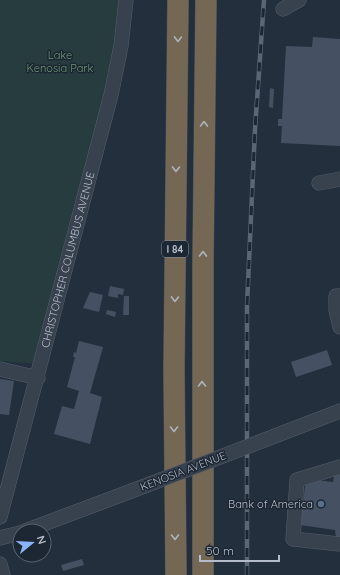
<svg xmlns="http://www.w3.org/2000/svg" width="340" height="575" viewBox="0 0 340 575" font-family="Quicksand,sans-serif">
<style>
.green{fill:#263c3f}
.building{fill:#455162}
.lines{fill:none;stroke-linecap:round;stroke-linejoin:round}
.minor-casing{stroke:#565f6c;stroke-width:15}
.highway-casing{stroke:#434c59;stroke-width:22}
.minor{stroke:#38414e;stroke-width:14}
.highway{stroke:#746855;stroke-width:21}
.rail-casing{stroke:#5a6575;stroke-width:4.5}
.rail{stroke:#1d2633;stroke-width:3;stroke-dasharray:9;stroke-linecap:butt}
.minor-bridge-casing{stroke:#565f6c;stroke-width:15;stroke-linecap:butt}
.minor-bridge{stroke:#38414e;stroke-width:14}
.oneway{stroke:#aeb4bd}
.service-dot{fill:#5c6f8a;stroke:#1d2633;stroke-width:1.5}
.labels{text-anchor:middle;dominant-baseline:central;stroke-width:3;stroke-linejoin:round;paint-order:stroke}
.shield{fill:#1d2633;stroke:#878f9c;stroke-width:1}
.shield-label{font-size:10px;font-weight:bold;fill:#b4bcc9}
.park-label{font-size:11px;fill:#6b9a76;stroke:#1d2633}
.street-label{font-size:11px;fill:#b4bcc9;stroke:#1d2633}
.poi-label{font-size:11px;fill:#b4bcc9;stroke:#1d2633;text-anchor:end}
</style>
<rect width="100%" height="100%" fill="#242f3e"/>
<polygon class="green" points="0,0 122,0 118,77 39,364 0,361"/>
<g class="building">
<polygon points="313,37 340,39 340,146 281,143 282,126 278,126 278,119 282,119 286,46 312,47"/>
<polygon points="270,88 274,89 273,108 269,107"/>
<polygon points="110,286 124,289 123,295 118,294 118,298 108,296"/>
<polygon points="90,292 103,295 99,312 83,308"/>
<polygon points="124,296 129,296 129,315 123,315"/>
<polygon points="107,310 116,312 115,317 106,314"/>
<polygon points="79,341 103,347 90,393 102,397 90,444 54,434 62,406 74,409 79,391 67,387 75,357 73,357 74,352 76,353"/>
<polygon points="327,350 332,365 296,377 291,362"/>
<polygon points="0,379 14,381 9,415 0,414"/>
<polygon points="335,470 340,471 340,542 336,538 335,530 300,525 306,479 333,482"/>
<polygon points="82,559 84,565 63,571 61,565"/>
</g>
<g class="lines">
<defs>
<g id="minor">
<polyline points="283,9 299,0"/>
<polyline points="319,183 340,179"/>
<polyline points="340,296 336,296 336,310 340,327"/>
<polyline points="0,369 38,378"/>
<polyline points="280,434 340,411"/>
<polyline points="340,467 297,480 293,539 340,544"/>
<path id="s1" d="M0 517 111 95 121 46 126 0"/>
<polyline points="25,531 150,484"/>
<polyline points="0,538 20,533"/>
<polyline points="0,564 3,575"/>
</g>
<g id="highway">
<polyline points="176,575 174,370 178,0"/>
<polyline points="203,575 203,263 206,0"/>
</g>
</defs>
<use href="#minor" class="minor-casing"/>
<use href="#highway" class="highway-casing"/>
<use href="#minor" class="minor"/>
<use href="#highway" class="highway"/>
<defs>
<polyline id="rail" points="247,575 247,306 255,129 264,0"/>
</defs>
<use href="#rail" class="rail-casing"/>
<use href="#rail" class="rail"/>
<defs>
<polyline id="minor-bridge" points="150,484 280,434"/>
</defs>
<use href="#minor-bridge" class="minor-bridge-casing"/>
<use href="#minor-bridge" class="minor-bridge"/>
</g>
<defs><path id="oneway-chevron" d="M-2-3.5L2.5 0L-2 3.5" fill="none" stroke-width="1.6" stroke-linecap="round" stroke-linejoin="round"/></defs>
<g class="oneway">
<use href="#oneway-chevron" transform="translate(178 39) rotate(91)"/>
<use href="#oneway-chevron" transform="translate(204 124) rotate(-89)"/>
<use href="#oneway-chevron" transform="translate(176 169) rotate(91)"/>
<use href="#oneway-chevron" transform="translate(203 254) rotate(-89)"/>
<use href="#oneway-chevron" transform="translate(175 299) rotate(91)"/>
<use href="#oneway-chevron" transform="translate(202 384) rotate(-90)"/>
<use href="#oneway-chevron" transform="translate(174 429) rotate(90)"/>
<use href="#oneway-chevron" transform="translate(175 537) rotate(89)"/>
</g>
<circle class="service-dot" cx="321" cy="504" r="4"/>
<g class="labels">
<rect class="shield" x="162" y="241" width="26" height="16" rx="3"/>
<g class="shield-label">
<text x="175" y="249">I 84</text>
</g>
<g class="park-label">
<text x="60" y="55">Lake<tspan x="60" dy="13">Kenosia Park</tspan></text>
</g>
<g class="street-label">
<text stroke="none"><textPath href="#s1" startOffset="266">CHRISTOPHER COLUMBUS AVENUE</textPath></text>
<text transform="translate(183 471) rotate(-21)">KENOSIA AVENUE</text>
</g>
<g class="poi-label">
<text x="313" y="504">Bank of America</text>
</g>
</g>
<g transform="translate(32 543) rotate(72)"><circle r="19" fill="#1d2633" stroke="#59626f"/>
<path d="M0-3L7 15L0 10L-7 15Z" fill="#8ab4f8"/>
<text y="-6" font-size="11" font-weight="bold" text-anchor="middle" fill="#b4bcc9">N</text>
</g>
<path d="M200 555v6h79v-6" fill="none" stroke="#b4bcc9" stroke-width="2"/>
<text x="206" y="555" font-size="12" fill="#b4bcc9" stroke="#1d2633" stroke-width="3" paint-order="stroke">50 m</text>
</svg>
